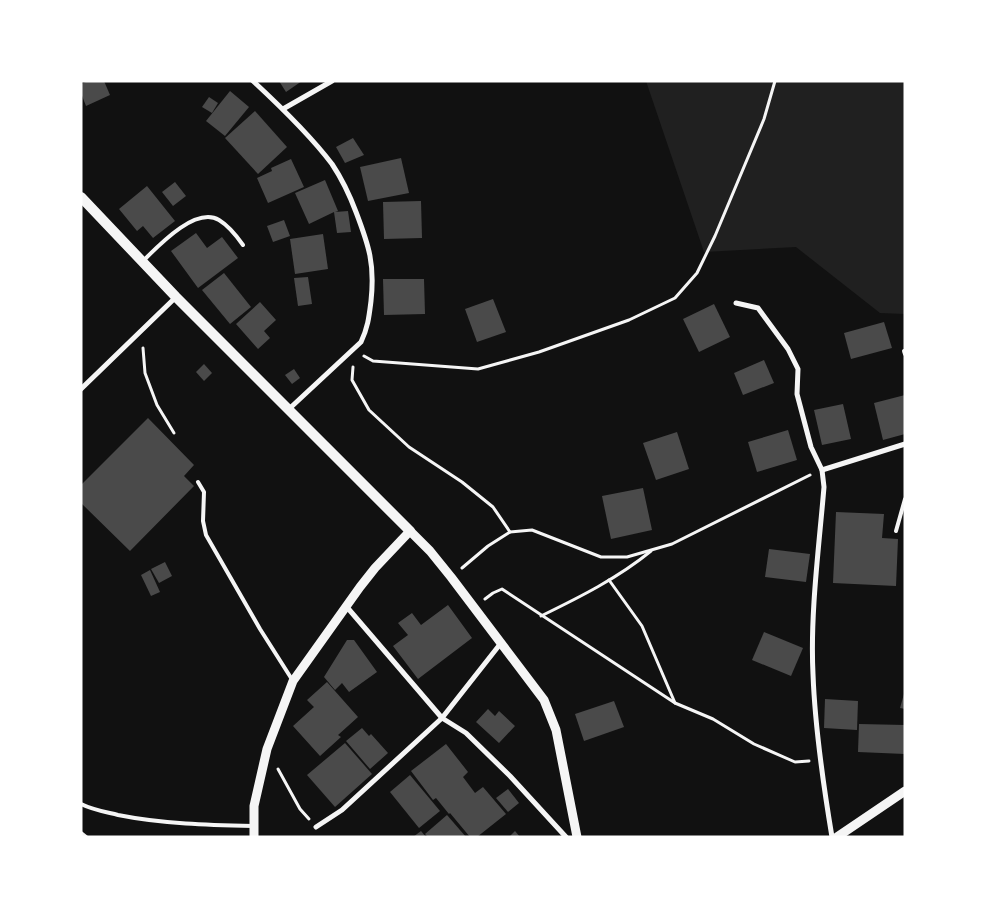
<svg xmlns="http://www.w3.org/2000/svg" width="986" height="918" viewBox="0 0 986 918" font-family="Quicksand,sans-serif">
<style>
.green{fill:#202020}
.building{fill:#4a4a4a}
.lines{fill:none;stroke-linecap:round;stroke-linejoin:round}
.path{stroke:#f5f5f5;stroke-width:3}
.service{stroke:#f5f5f5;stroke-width:4}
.minor{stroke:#f5f5f5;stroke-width:5}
.tertiary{stroke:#f5f5f5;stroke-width:9}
.secondary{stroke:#f5f5f5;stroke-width:10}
</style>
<rect width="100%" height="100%" fill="#111"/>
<polygon class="green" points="646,81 905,81 905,314 880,313 796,247 704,252"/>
<g class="building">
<polygon points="88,81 104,81 110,95 86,106 81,93 81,84"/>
<polygon points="279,81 302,81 286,92"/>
<polygon points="230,91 249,107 225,136 206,121"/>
<polygon points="209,97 218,103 212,113 202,107"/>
<polygon points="255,111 287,147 258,174 225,138"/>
<polygon points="353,138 364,155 345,163 336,147"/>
<polygon points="401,158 409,193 368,201 360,167"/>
<polygon points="291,159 304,187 268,203 257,178 272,171 271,168"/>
<polygon points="325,180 338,211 335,212 348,211 351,232 337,233 334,212 309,224 295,193"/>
<polygon points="175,182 186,196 173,206 162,192"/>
<polygon points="147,186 175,221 153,238 143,226 137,231 119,209"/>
<polygon points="421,201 422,238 384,239 383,202"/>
<polygon points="284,220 290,236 273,242 267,226"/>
<polygon points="196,233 207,248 222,237 238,258 198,288 171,251"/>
<polygon points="323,234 328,269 295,274 290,239"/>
<polygon points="224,273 251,307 230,324 202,290"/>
<polygon points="308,277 312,304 298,306 294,278"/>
<polygon points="383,279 424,279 425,314 384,315"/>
<polygon points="493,299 506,332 477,342 465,309"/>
<polygon points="260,302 276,320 264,331 270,338 258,349 236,324"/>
<polygon points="714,304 730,337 699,352 683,319"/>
<polygon points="884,322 892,348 851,359 844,333"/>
<polygon points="764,360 774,383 743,395 734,373"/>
<polygon points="204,364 212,373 204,381 196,372"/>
<polygon points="294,369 300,378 292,384 285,375"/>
<polygon points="905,395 905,434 883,440 874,403"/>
<polygon points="843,404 851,439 822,445 814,410"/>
<polygon points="148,418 194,465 184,476 194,486 130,551 81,503 81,485"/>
<polygon points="788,430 797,460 757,472 748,442"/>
<polygon points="677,432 689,469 656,480 643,443"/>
<polygon points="643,488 652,530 611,539 602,496"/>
<polygon points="836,512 884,514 882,538 898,539 896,586 833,583"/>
<polygon points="769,549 810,554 806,582 765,577"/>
<polygon points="165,562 172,576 159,583 151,569"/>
<polygon points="150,570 160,592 151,596 141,575"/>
<polygon points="448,605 472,638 418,679 393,646 408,635 398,623 412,613 421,625"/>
<polygon points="764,632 803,648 791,676 752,660"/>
<polygon points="347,640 354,640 377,672 349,692 342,683 335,690 324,677"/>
<polygon points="327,682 358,717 338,735 341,737 320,756 293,726 314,707 307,700"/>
<polygon points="904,694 905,694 905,709 900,708"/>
<polygon points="825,699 858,701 857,730 824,728"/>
<polygon points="614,701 624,727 584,741 575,714"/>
<polygon points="488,709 495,716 499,711 515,726 499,743 476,722"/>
<polygon points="859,724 905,725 905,754 858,752"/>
<polygon points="362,728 369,736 371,734 388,753 370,769 346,741"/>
<polygon points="345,743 372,774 335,807 307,775"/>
<polygon points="446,744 468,772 463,777 475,793 483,787 506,814 477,837 470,837 450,813 449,814 436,798 433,800 411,771"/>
<polygon points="410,775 440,811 419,828 390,792"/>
<polygon points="508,789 519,803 508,812 496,798"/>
<polygon points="447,815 466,837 428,837 425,834"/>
<polygon points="421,831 426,837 413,837"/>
<polygon points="515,831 520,837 509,837"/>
</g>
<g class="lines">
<g class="path">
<polyline points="143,348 145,373 157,405 174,433"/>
<polyline points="364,356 373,361 478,369 539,352 629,320 675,298 697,273 715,236 764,119 775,81"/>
<polyline points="353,367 352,380 369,410 409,447 462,482 493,507 510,532"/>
<polyline points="462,568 488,546 510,532 532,530 601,557 627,557 672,544 810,475"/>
<polyline points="609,580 642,626 675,703 713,719 754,744 795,762 809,761"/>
<polyline points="485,599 493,593 502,589 675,703"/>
<path d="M541 616C580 597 618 578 651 551"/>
<polyline points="278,769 300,809 309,819"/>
</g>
<g class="service">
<path d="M144 260C159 245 196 206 219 220 229 226 236 235 243 245"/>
<polyline points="904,351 905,354"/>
<polyline points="198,482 204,492 203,521 206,535 260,629 293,681"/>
<polyline points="896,531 905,499"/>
<path d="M81 804C93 810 106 812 118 815 163 824 209 825 254 826"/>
<polyline points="81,833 86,837"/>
</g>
<g class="minor">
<path d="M253 81C280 106 310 135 332 164 342 179 350 196 356 212 369 246 375 264 371 301 369 317 368 327 361 342L289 409"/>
<polyline points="283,109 332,81"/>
<path d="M736 303 758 308 788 349 798 369 797 394 811 447 822 470 824 487C819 547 810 614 813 674 815 729 823 783 832 837"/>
<polyline points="81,389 176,297"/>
<polyline points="822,470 905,444"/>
<polyline points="346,606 442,718 466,733 510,776 566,837"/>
<polyline points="316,827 342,810 442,718 501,643"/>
</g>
<g class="tertiary">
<polyline points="254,837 254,806 267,749 293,681 360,587 375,568 410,531 430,551 451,577 544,700 556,730 577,837"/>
<polyline points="837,837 905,791"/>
</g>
<polyline class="secondary" points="81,197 176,297 410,531"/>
</g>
<rect width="986" height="918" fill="none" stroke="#ffffff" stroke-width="165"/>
</svg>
